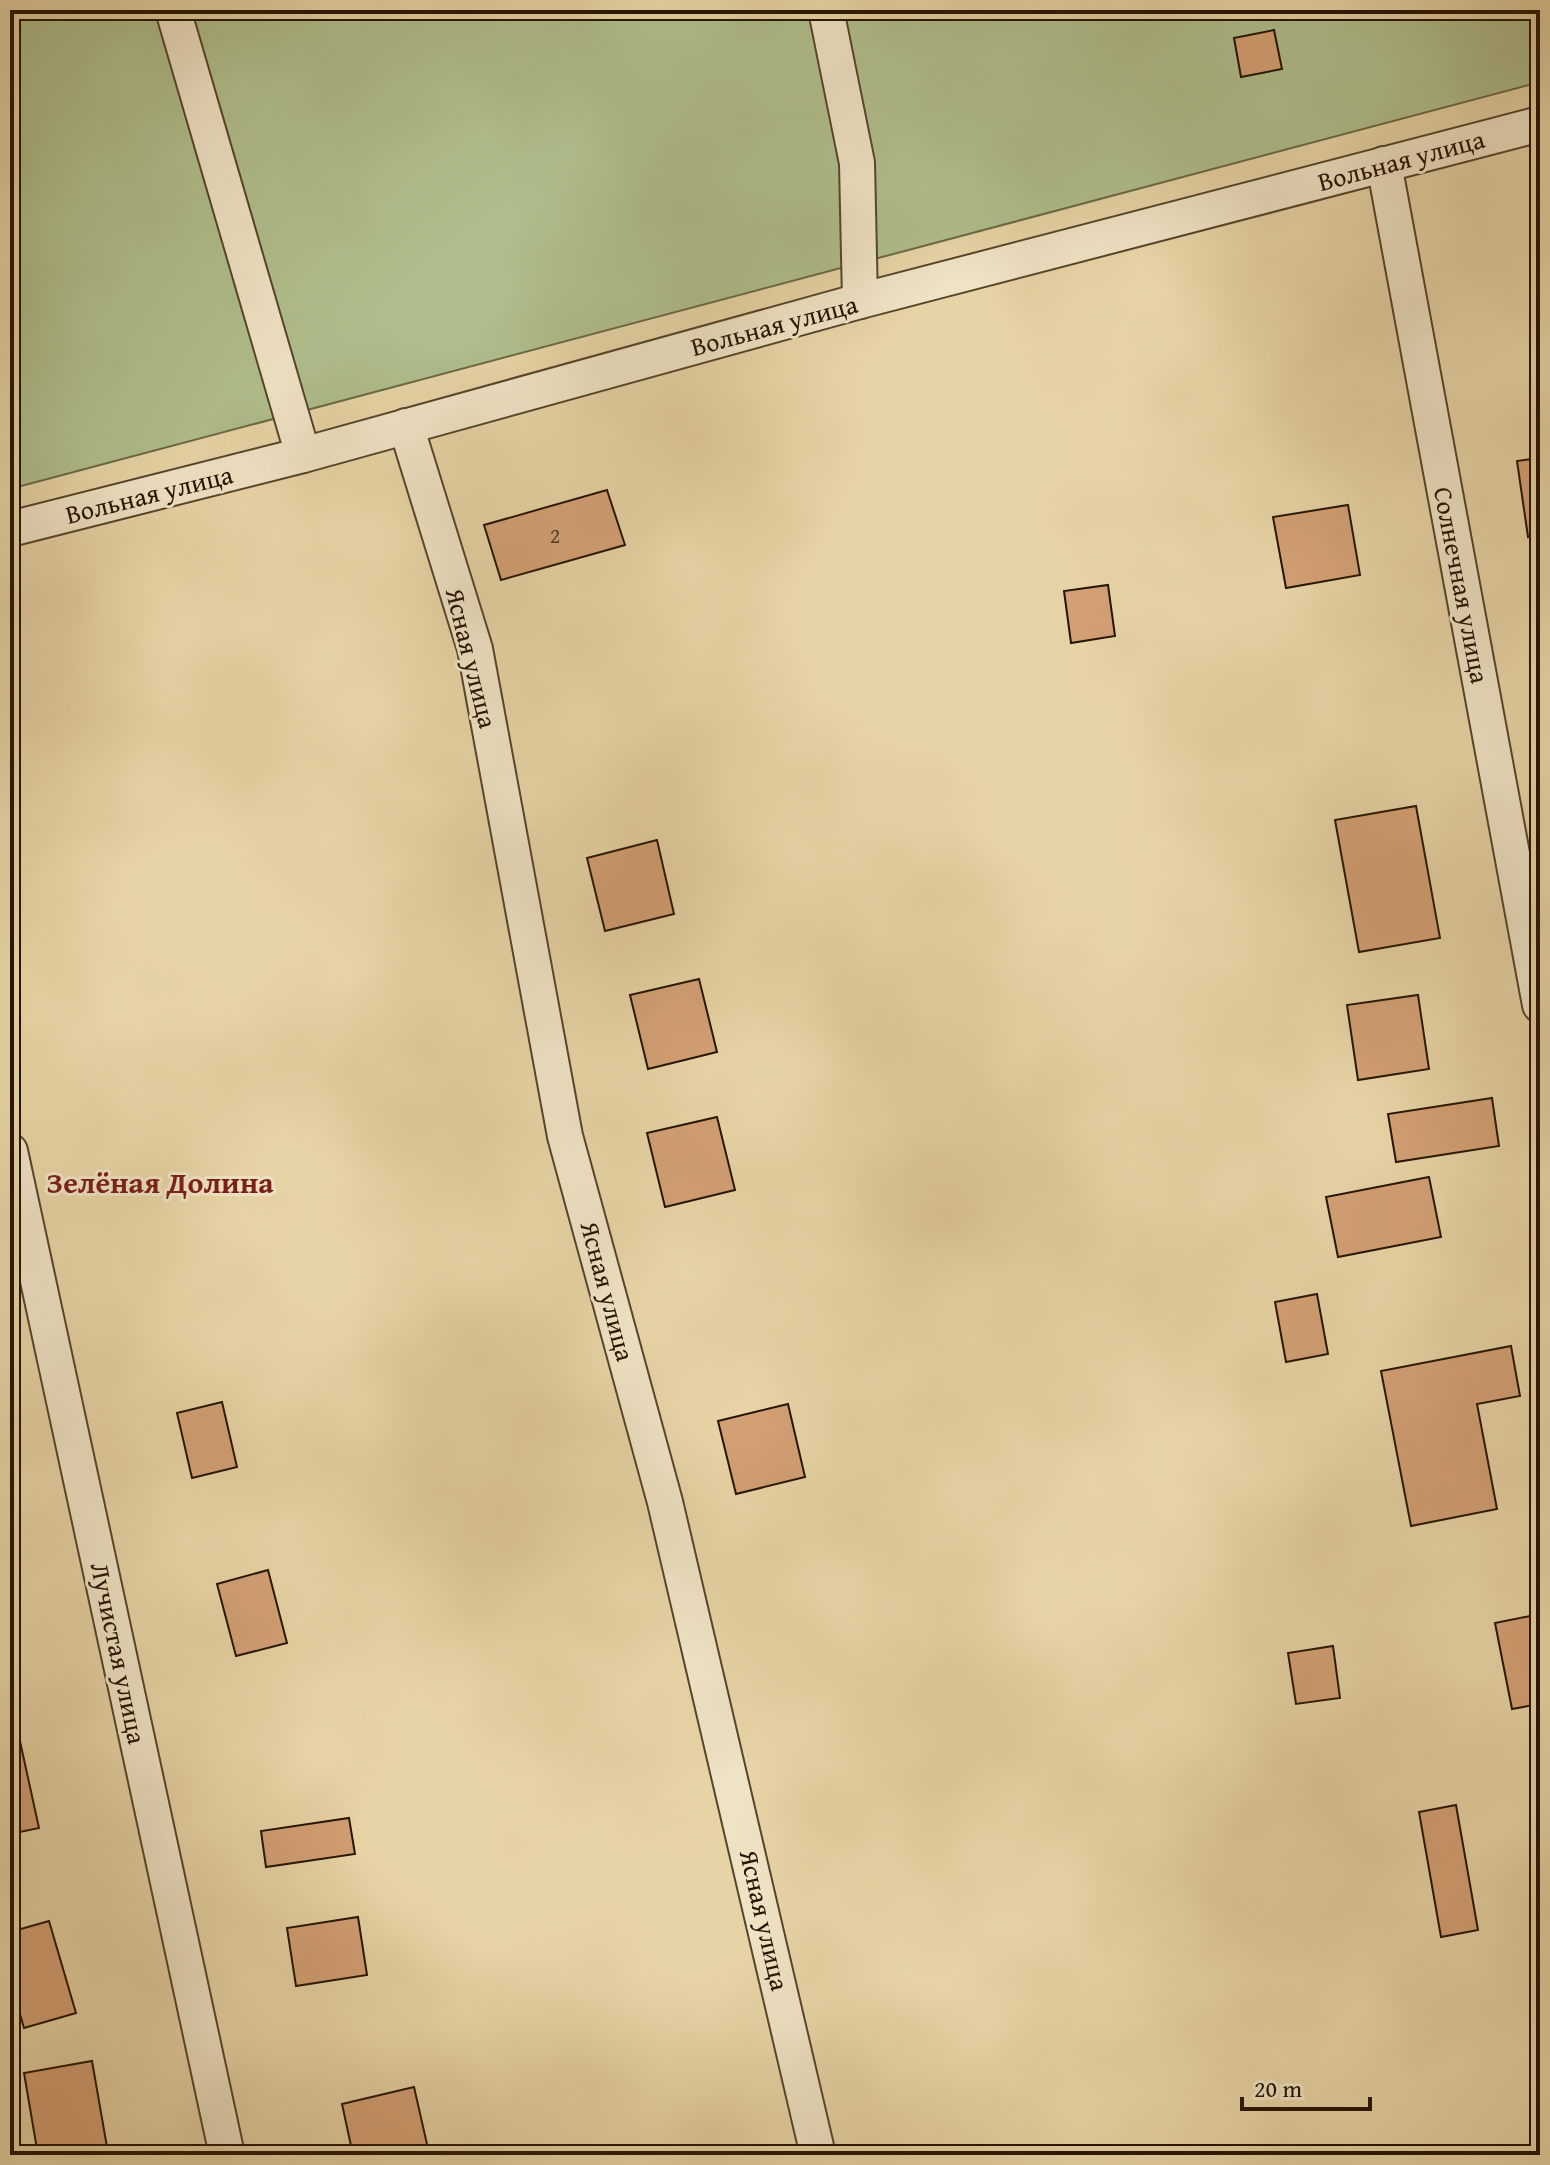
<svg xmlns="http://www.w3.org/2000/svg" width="1550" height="2165" viewBox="0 0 1550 2165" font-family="'Gentium Book Plus',serif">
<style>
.green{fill:#afbe8c;stroke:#6a6947;stroke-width:2}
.building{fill:#d3a075;stroke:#251402;stroke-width:2}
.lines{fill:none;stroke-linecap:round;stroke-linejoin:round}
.street-casing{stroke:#56442b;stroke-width:38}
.street{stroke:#efe3c5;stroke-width:34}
.labels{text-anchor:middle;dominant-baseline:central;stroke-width:6;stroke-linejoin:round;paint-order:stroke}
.number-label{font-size:22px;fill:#50371f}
.street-label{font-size:26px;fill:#251402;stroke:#efe3c5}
.quarter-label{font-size:30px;font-weight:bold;fill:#7a1f14;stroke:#efe3c5}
</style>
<rect width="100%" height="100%" fill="#e7d4a6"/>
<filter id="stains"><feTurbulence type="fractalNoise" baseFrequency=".0025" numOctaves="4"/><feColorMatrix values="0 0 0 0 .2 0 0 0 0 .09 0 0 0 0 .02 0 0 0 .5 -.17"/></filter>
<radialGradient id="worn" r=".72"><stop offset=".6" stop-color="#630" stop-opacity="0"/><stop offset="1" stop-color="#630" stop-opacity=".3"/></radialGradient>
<polygon class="green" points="10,10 1540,10 1540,82 10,489"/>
<g class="building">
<polygon points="1274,30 1282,69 1241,77 1234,38"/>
<polygon points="1540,458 1540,535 1528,537 1517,461"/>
<polygon points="607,490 625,545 501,580 484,525"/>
<polygon points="1348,505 1360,575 1286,588 1273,517"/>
<polygon points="1108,585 1115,636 1071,643 1064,591"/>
<polygon points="1416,806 1440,938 1359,952 1335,820"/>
<polygon points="657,840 674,914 605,931 587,858"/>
<polygon points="699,979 717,1052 648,1069 630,995"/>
<polygon points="1418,995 1429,1069 1358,1080 1347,1005"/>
<polygon points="1492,1098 1499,1146 1396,1162 1388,1114"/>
<polygon points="717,1117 735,1190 665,1207 647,1133"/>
<polygon points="1429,1177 1441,1237 1338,1257 1326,1197"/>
<polygon points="1317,1294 1328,1354 1286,1362 1275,1302"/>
<polygon points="1511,1346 1520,1396 1477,1404 1497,1509 1411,1526 1381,1371"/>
<polygon points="222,1402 237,1467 192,1478 177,1413"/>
<polygon points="788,1404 805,1477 736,1494 718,1421"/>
<polygon points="268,1570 287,1643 236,1656 217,1584"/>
<polygon points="1540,1614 1540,1704 1512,1709 1495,1623"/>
<polygon points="1333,1646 1340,1698 1296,1704 1288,1653"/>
<polygon points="16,1723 39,1828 10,1834 10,1724"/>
<polygon points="1456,1805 1478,1930 1441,1937 1419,1812"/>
<polygon points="349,1818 355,1854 266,1867 261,1831"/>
<polygon points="358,1917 367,1975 296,1986 287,1928"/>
<polygon points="49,1921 76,2013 24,2028 10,1980 10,1932"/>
<polygon points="92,2061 107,2147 63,2155 38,2155 24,2073"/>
<polygon points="414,2087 429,2153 353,2155 342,2104"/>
</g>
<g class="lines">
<defs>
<g id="street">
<polyline points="173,10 303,455"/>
<polyline points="826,10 857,163 860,301"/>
<polyline points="1384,164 1540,1005"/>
<polyline points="406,426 475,649 565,1136 665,1502 818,2155"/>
<polyline points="10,529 303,455 860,301 1540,124"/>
<polyline points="10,1151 227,2155"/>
</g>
</defs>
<use href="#street" class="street-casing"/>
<use href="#street" class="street"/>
</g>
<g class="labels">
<g class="number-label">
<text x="555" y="535">2</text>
</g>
<g class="street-label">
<text transform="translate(1401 160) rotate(-15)">Вольная улица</text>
<text transform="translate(774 325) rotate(-15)">Вольная улица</text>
<text transform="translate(149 494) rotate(-14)">Вольная улица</text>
<text transform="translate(1462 585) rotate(79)">Солнечная улица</text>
<text transform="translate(472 658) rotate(76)">Ясная улица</text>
<text transform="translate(608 1291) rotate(75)">Ясная улица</text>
<text transform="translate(119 1653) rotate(78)">Лучистая улица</text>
<text transform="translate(765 1920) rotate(77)">Ясная улица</text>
</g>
<g class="quarter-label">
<text x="160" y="1182">Зелёная Долина</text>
</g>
</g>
<rect width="1550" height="2165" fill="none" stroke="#e7d4a6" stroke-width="40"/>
<rect x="12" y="12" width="1526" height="2141" fill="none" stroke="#251402" stroke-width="4"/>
<rect x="20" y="20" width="1510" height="2125" fill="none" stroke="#251402" stroke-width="2"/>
<path d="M1242 2097v12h128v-12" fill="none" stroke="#251402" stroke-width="4"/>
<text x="1254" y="2097" font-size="24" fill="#251402" stroke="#efe3c5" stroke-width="6" paint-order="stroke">20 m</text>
<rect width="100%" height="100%" filter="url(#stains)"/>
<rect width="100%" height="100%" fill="url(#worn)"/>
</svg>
